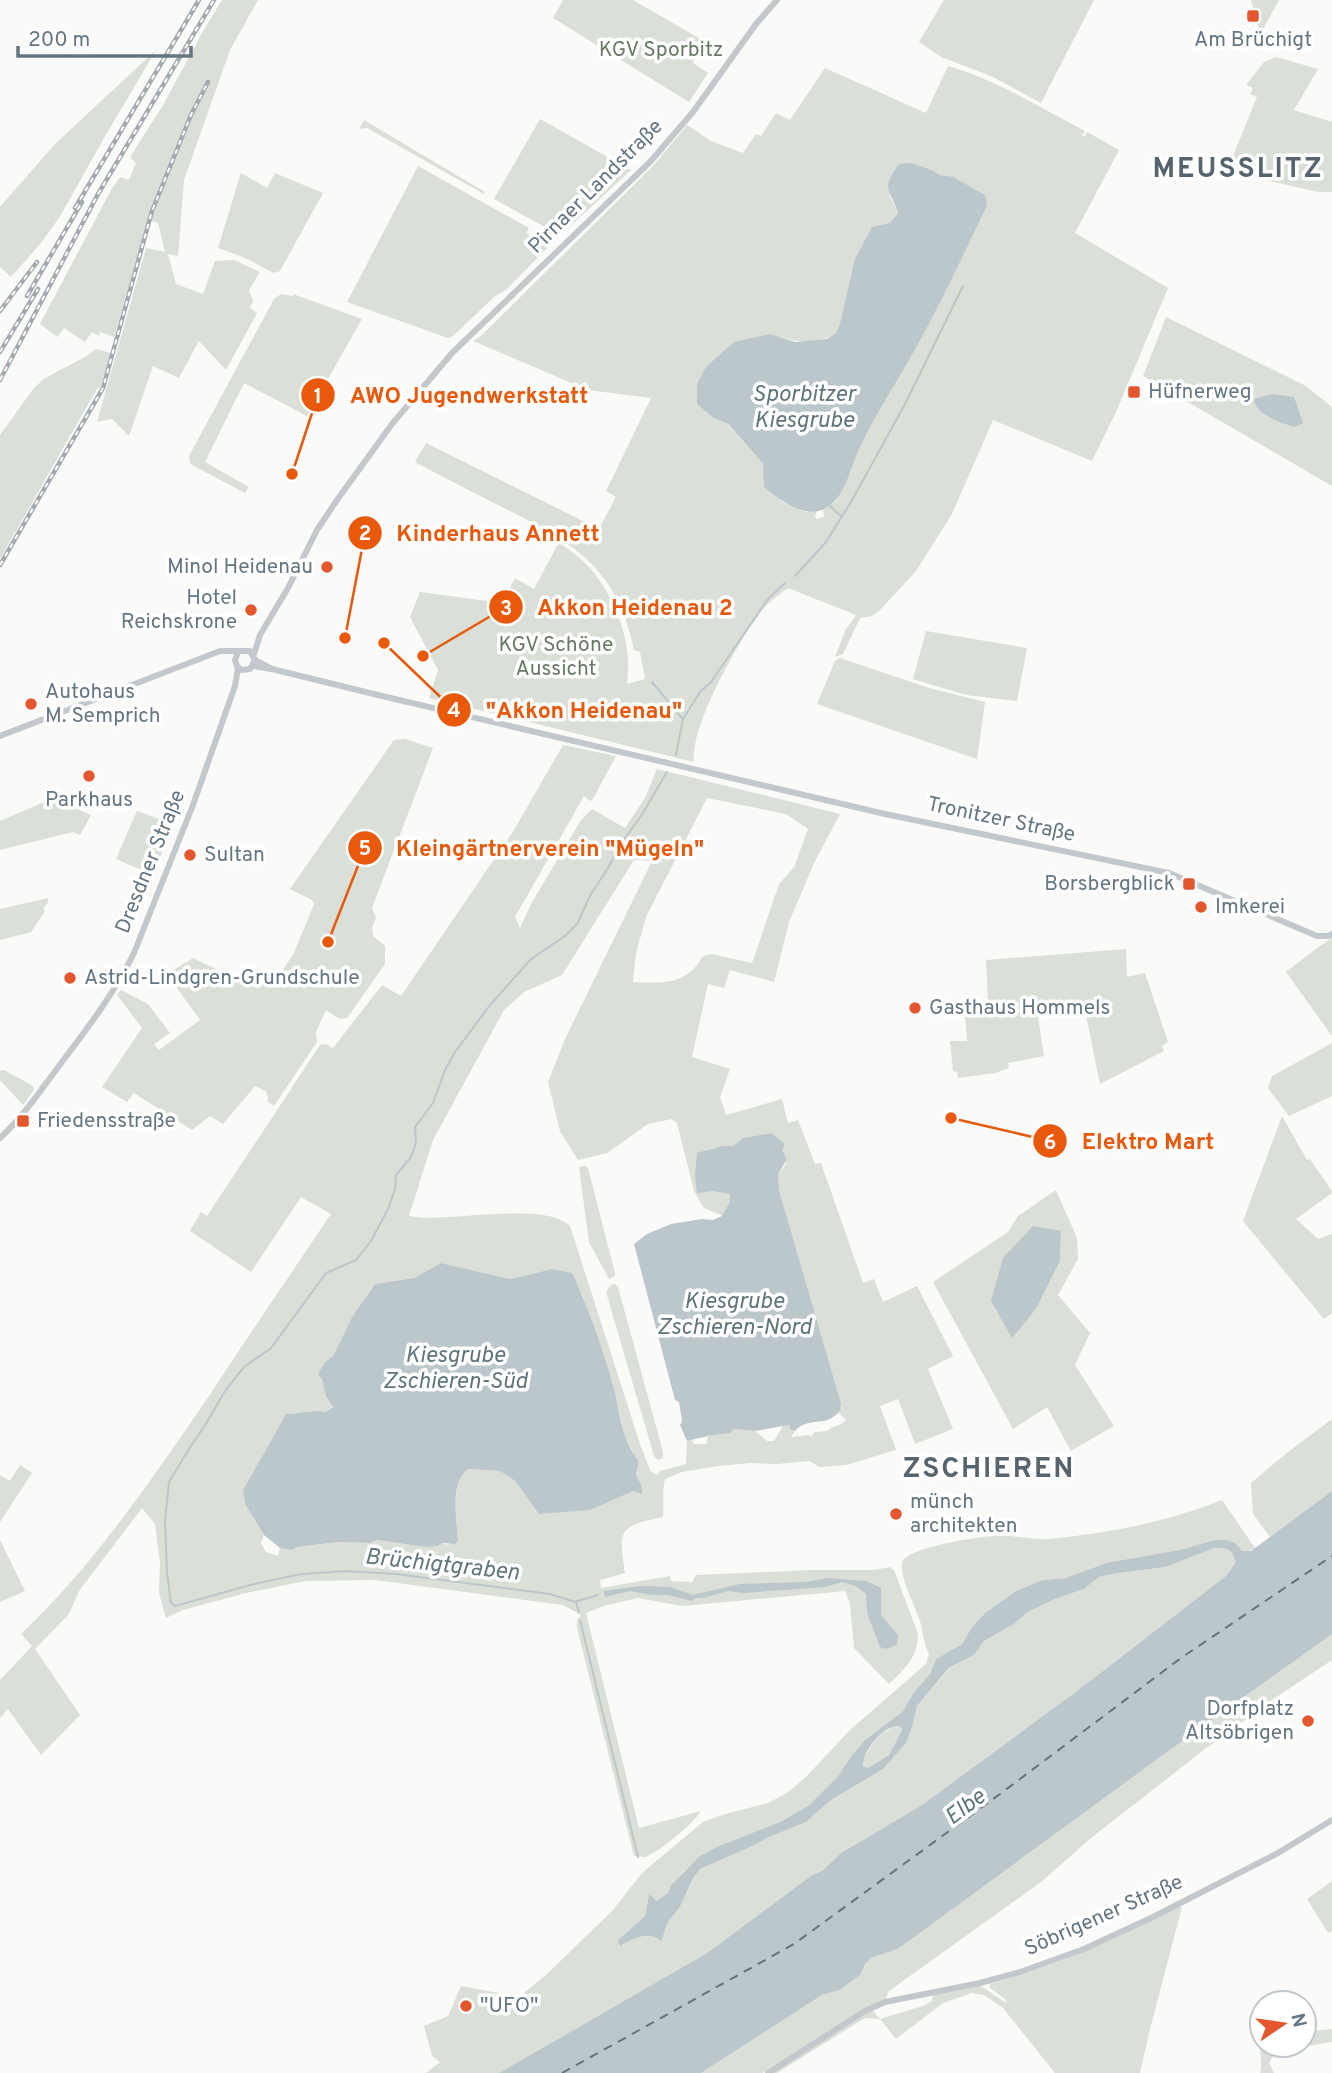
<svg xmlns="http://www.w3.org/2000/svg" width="1332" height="2073" viewBox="0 0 1332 2073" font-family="Overpass,sans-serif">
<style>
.green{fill:#dadfd7;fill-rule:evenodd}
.water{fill:#bbc7cb;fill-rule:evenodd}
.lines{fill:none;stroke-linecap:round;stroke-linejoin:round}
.stream{stroke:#bbc7cb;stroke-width:2}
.ferry{stroke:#60757c;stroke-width:2;stroke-dasharray:9 7;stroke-linecap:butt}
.minor{stroke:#c3c8cc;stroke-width:6}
.rail-casing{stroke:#a2aab0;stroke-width:4.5}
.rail{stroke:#fff;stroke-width:2;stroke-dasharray:5;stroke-linecap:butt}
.poi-dot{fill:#e4572e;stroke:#fff;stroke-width:2.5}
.labels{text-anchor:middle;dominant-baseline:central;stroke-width:7;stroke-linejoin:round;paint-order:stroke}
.poi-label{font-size:21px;fill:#657683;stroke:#fff;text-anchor:start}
.park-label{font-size:21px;fill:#687a64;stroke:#fff}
.street-label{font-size:21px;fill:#657683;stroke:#fff}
.water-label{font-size:23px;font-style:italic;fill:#60757c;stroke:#fff}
.district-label{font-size:28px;font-weight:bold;letter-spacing:2px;fill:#57646e;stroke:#fff}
.leader{fill:none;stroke:#e8590c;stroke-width:2.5}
.callout-dot{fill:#e8590c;stroke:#fff;stroke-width:2.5}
.mark-label{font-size:21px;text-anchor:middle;font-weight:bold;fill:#fff}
.callout-label{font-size:23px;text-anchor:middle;font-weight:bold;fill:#e8590c;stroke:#fff;stroke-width:7;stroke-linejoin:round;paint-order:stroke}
</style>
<rect width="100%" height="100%" fill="#fafaf8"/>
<g class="green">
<polygon points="222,0 258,0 230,50 184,180 178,256 168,254 176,284 203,294 215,261 234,260 260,272 249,290 253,301 250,308 257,313 226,370 199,341 179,378 153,366 129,436 112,419 97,422 146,248 165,252 158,223 148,220 114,337 100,332 99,336 92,332 85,342 64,328 57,337 40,324 111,190 120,177 129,180 136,163 130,157 162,107 202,33"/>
<polygon points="563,0 633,0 704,41 693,63 708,73 689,102 553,18"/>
<polygon points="944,0 1094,0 1041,103 991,76 941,57 919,42"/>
<polygon points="1251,0 1279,0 1260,35"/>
<polygon points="156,50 104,138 59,218 40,244 11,277 0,267 0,207 55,144"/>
<polygon points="1276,57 1318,69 1294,110 1332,122 1332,192 1318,192 1227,171 1257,97 1250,94 1253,88 1246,85 1264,62"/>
<path d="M948 66C997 80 1041 108 1085 131L1082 136H1085L1087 132 1119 150 1075 233 1168 288 1117 410 1092 461 993 420 952 514 916 571 881 609 872 616 860 618 843 654 835 657 845 631 856 615 788 588C780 594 770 601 763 609 740 638 690 726 694 762L429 698 438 670 410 617 420 592 502 603 515 578 534 589 559 542C569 550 580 557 589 567 616 598 633 643 627 684L645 679 640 652 634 650C618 569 575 544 506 509 476 494 445 478 415 462L426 443 599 529 616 497 606 491 651 398 588 390 473 341 482 335 654 165 687 125 711 141 743 153 756 134 761 136 776 113 790 120 825 68 926 113ZM934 171 940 175 953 178 987 206 917 346 885 399 859 448 836 501 823 510 824 517 817 519 815 517 817 511 805 512 781 501 763 464 727 424 770 334C791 341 816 347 836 333L890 223 898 213 889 194Z"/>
<polygon points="540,119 631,170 563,233 558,234 494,199"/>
<polygon points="364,120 485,192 484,194 367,128 359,129"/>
<polygon points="418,166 529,228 526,233 543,242 545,238 549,246 506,290 495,296 453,336 448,338 347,302"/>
<polygon points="241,173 267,188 275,173 323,193 280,271 274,273 243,257 218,248"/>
<polygon points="281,294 293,296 293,294 362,319 307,416 244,383 205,462 249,487 245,493 194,466 190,463 189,456 274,299"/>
<polygon points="1166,317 1306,386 1332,407 1332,486 1143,376"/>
<polygon points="96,349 111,353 100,388 98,387 0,559 0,435 34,388 45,378 85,357"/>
<polygon points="926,631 1027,648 1017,701 966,695 913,679"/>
<polygon points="840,658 929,688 985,702 977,759 817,704 835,661"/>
<polygon points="405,739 433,748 372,908 376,918 372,928 373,936 385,946 385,964 347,1018 340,1019 326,1010 316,1032 317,1042 274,1106 267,1101 268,1098 266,1091 255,1086 223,1124 210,1116 192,1130 134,1093 127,1102 102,1087 142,1028 117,995 121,990 148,1004 170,1033 154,1044 159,1050 200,1020 167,974 193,958 224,973 272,986 293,955 314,904 312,900 290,889 394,740"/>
<path d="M563 745 616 756 593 799 590 801 584 796 515 917 520 928 531 904 581 820 592 809 625 828 645 798 657 769 840 814 814 863 789 922 774 982 730 970 724 988 708 984 692 1057 730 1069 720 1097 726 1115 782 1099 788 1123 798 1120 815 1164 821 1163 863 1283 874 1279 883 1302 917 1286 953 1356 928 1369 953 1429 915 1444 898 1399 880 1406 896 1450 846 1465 819 1467 810 1461 777 1464 751 1463 718 1466 682 1472 665 1479C662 1491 664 1504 663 1517 619 1526 618 1529 625 1573L600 1580 601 1588 670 1576 671 1581 692 1582 696 1575 811 1570H874L890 1567 894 1570 918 1634C918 1657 904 1670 889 1684L854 1648 850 1604 845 1591 682 1606 638 1598 604 1606 586 1613 639 1828 701 1811C695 1822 657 1854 645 1857 642 1857 637 1856 634 1856L577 1628V1621L581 1615 563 1605 375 1580 306 1581 246 1593 183 1610 166 1618 159 1593 160 1562 155 1524 142 1508 79 1591 69 1614 35 1649 80 1715 41 1755 8 1709 0 1718V1680L32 1646 21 1634C94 1565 152 1479 209 1396 249 1335 290 1275 331 1214L301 1197 251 1272 190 1231 201 1212 207 1216 320 1045 326 1044 333 1048 382 985 401 996 514 830ZM707 798 786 814 808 829 794 867 779 884 752 963 712 954 703 956C686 986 663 983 633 982L636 953 646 917ZM634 860 652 861 565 1039 548 1082 560 1131 578 1160 607 1153 648 1124 672 1119 677 1123 694 1191 704 1208 723 1216 730 1201V1194L712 1191 697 1192 705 1150 721 1146H733L743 1138 771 1133 786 1164 778 1174 779 1190 841 1403 839 1413 846 1420C838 1428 833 1425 827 1431L815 1432 810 1437 809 1435 791 1437 795 1431 791 1430 789 1425 783 1426 774 1441H767L755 1431 734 1429 730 1433 708 1436 706 1444H694L692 1440 687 1441 686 1464 660 1471 657 1475 651 1472 640 1444 570 1226C544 1200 445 1224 409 1216L433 1140 504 1010 524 992 562 975ZM441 1263 510 1279 552 1269 582 1294 613 1385 625 1437 634 1455 639 1461 636 1474 642 1487 618 1497 539 1514 515 1481 500 1471 468 1469C449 1485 457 1519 458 1540L448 1545 442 1543 425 1547 377 1540 370 1543 339 1542 297 1547 292 1550 280 1548 278 1556 266 1552 261 1543 264 1535 245 1504 243 1490 286 1414C299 1414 312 1409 325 1412L333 1406C323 1392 322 1379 325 1362L333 1356 352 1317 375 1284 414 1278Z"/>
<polygon points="53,798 91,815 80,835 73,832 0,850 0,821"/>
<polygon points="137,811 173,824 153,875 116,859"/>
<polygon points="48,898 48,902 43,909 45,911 31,932 0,940 0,909"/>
<polygon points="1332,938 1332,1036 1286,972 1317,948"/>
<polygon points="1126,949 1127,977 1145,973 1168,1042 1162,1046 1164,1051 1100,1084 1084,1005 1036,1005 1044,1056 1008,1063 1009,1068 995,1073 958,1078 957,1072 953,1071 950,1041 967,1041 964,1002 988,1002 986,960"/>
<polygon points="1332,1043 1332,1096 1289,1116 1268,1088 1272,1076"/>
<polygon points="4,1070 33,1086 34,1090 23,1105 0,1080 0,1071"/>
<polygon points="1282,1116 1307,1160 1310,1159 1332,1191 1332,1193 1296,1219 1318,1239 1332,1234 1332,1313 1324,1319 1243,1221"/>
<polygon points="585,1166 588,1168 615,1273 615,1276 609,1279 589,1242 579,1167"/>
<path d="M1056 1190 1077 1238 1078 1259 1058 1295 1090 1333 1075 1365 1114 1426 1071 1451 1047 1407 1013 1429 933 1282 1008 1232 1018 1216ZM1061 1231 1060 1261 1036 1309 1012 1337 991 1301Z"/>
<polygon points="615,1284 618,1287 663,1452 663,1458 658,1460 654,1456 606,1292 611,1285"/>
<polygon points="1332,1419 1332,1491 1270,1537 1253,1514 1251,1483 1288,1452"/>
<polygon points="20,1465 32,1473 0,1522 0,1475 10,1481"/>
<path d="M1222 1500 1255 1548 1246 1552 1214 1540 1180 1550 1066 1578 1043 1580 1016 1591 985 1613 972 1627 962 1644 936 1659 930 1674 915 1691 902 1712 865 1740 852 1755 838 1776 808 1806 780 1822 719 1846 686 1869 671 1885 668 1893 657 1901 649 1894 645 1916 622 1936 623 1945C633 1935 649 1933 661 1940L668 1922 680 1907 692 1880 700 1869 750 1847 769 1837 806 1822 831 1800 883 1769 912 1727 917 1706 950 1668 974 1655 984 1641 1014 1624 1028 1612 1055 1599 1084 1589 1099 1577 1112 1574 1166 1567 1214 1548 1227 1549 1232 1552 1236 1562 1226 1576 1077 1691 922 1805 841 1853 822 1871 812 1875 707 1953 499 2073H426L440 2062 432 2056 424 2026 448 2016 461 1986 509 1995 513 2002 547 1974 613 1910 642 1873 703 1822 722 1815 768 1803 787 1793 806 1777 851 1729 926 1664 929 1653C924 1647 923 1628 919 1618 915 1607 895 1567 904 1559 915 1547 979 1536 997 1536 1014 1535 1032 1540 1050 1539 1109 1533 1167 1522 1222 1500Z"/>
<polygon points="0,1540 25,1591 0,1602"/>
<polygon points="1332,1634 1332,1660 1275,1698 1205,1749 1091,1838 1041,1882 889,1991 885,2000 870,2006 762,2073 701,2073 822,1995 840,1990 860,1975 865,1964 871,1958 898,1949 1163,1755"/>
<path d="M899 1726 902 1728 889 1755 868 1768 863 1766 862 1761C871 1745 880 1730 899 1726Z"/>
<polygon points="1332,1881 1332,1931 1328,1933 1307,1899"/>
<path d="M1178 1907H1182L1150 2029 1140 2073H1055L1003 2008 984 1995 972 1993 943 2003 896 2039 880 2019 866 2018 860 2021 777 2073H770L872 2010 880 2019 923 2006 932 2001 933 1995 978 1986H981L1006 2003 1005 1999 990 1988V1984C1056 1966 1118 1938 1178 1907Z"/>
<path d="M1332 2029V2042L1302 2047 1273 2056 1269 2063 1274 2073H1260C1263 2062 1258 2051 1262 2040V2045H1304V2032Z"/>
</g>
<g class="water">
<path d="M911 163 934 171 940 175 953 177 985 195 987 206C964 253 942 300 917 346 898 380 876 413 859 449 850 468 845 498 826 508 805 520 780 500 764 487L763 464 728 424 714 418 697 404V384L706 367 734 342 770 334 795 342 827 339 836 333 840 324 855 259 872 227 890 223 898 213C889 187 881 190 899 164Z"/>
<path d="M1272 394 1294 397 1303 423 1294 427C1280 422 1259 416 1254 401L1255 399Z"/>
<path d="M771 1133 785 1144 782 1150 787 1159 778 1174 779 1190 841 1403 840 1411C824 1429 810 1415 795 1431L791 1430 789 1425 755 1431 734 1429 730 1433 708 1436 687 1441 680 1425 682 1421 679 1402 675 1400 634 1244 647 1234 671 1224 702 1219 713 1220 722 1216 730 1201V1194L712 1191 697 1193 695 1176 697 1153 721 1146H733L743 1138Z"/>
<polygon points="1033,1226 1061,1231 1060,1261 1036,1309 1012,1338 991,1301 1003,1258"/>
<path d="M441 1263 510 1279 552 1269 572 1273C589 1309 602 1347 613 1385 620 1410 621 1441 639 1461L636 1474 642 1487V1494L633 1491 590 1510 539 1514 515 1481 500 1471 468 1469C449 1484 457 1519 458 1540L455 1544 442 1543 437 1546 425 1547 377 1540 370 1543 339 1542 297 1547 292 1550 280 1548 264 1535 245 1504 243 1490 286 1414C299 1414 312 1409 325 1412L333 1407 326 1396 322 1379 318 1374 325 1362 333 1356 352 1317 375 1284 414 1278Z"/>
<path d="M1332 1491V1634L1163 1755 898 1949 871 1958 865 1964 860 1975 840 1990 822 1995 701 2073H499L707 1953 812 1875 822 1871 841 1853 922 1805 1077 1691 1226 1576 1236 1562 1232 1553 1227 1549 1214 1548 1166 1567 1112 1574 1099 1577 1084 1589 1055 1599 1028 1612 1014 1624 984 1641 974 1655 949 1668 917 1706 912 1727 906 1743 883 1769 831 1800 806 1822 769 1837 750 1847 700 1869 692 1880 680 1907 668 1922 661 1941C647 1930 633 1939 620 1946L618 1940 645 1916 649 1894 657 1901 668 1893 671 1885 700 1856 719 1846 780 1822 808 1806 838 1776 852 1755 865 1740 902 1712 915 1691 930 1674 936 1659 962 1644 972 1627 985 1613 1016 1591 1043 1580 1066 1578 1107 1563 1180 1550 1214 1540H1226L1235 1543 1242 1551H1251ZM899 1726 902 1729 889 1755 868 1768 863 1766C862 1754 877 1735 888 1729 890 1728 897 1726 899 1726Z"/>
<polygon points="828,1578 866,1581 881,1588 881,1615 898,1635 897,1645 885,1649 880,1647 867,1613 866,1594 856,1586 842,1582 825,1587 743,1593 728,1591 703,1598 695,1598 692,1601 668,1595 652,1595 630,1591 605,1597 604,1591 641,1586 670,1587 693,1595 740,1584 805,1582"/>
</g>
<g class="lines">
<g class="stream">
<polyline points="830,506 841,516"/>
<polyline points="795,576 826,542 851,502 905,404 963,286"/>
<polyline points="652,682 682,718"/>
<polyline points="676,755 683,719 700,692 711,682 768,599 785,583"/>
<polyline points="577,1601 598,1595"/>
<polyline points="579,1612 576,1602 550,1594 396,1574 345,1571 302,1574 258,1583 175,1606 171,1603 167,1572 165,1521 169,1482 189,1449 204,1427 225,1391 244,1367 271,1348 326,1273 356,1260 371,1241 388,1209 395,1189 396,1175 411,1157 416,1143 415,1127 433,1103 445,1070 455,1052 490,1005 531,959 565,936 577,924 591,894 608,868 620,845 641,816 667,772"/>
<polyline points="580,1620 638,1857"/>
</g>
<polyline class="ferry" points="562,2073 794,1944 1000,1794 1181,1658 1332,1556"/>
<g class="minor">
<polyline points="254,654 260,635 288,588 317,530 337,500 392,424 452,353 650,162 693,112 756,24 777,0"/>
<polyline points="255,660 272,669"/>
<polyline points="253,666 272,669 382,696 885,814 1169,873 1317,936 1329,936 1332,934"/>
<polyline points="0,736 220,651 250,651 255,660 250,669 242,670 237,666 235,660 238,652"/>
<path d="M0 1138C23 1117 40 1091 59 1066 86 1030 114 994 134 953L193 805 235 686 238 668"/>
<polyline points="768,2073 865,2011 885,2002 980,1983 1020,1972 1084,1949 1153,1917 1278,1853 1332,1820"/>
</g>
<defs>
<g id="rail">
<polyline points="75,208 199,0"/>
<polyline points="27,296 82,202"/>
<polyline points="0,311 37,262"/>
<polyline points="0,352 38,289"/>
<polyline points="0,380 98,194 214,0"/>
<polyline points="0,565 103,388 152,211 191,115 208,82"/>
</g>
</defs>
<use href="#rail" class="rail-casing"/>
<use href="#rail" class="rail"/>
</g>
<g class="poi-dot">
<rect x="1246" y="9" width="14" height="14" rx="3.5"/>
<rect x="1127" y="385" width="14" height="14" rx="3.5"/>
<circle cx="327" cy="567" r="7"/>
<circle cx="251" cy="610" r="7"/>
<circle cx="31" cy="704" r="7"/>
<circle cx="89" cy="776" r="7"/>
<circle cx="190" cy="855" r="7"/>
<rect x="1182" y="877" width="14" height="14" rx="3.5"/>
<circle cx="1201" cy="907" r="7"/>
<circle cx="70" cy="978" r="7"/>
<circle cx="915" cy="1008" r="7"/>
<rect x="16" y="1114" width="14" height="14" rx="3.5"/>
<circle cx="896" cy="1514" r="7"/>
<circle cx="1308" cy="1721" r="7"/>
<circle cx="466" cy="2006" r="7"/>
</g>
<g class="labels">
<g class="poi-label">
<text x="1253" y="40" text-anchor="middle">Am Brüchigt</text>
<text x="1148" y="392">Hüfnerweg</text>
<text x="313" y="567" text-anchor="end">Minol Heidenau</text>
<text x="237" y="598" text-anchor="end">Hotel<tspan x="237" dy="24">Reichskrone</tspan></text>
<text x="45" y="692">Autohaus<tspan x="45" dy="24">M. Semprich</tspan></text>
<text x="89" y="800" text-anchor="middle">Parkhaus</text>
<text x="204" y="855">Sultan</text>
<text x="1175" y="884" text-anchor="end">Borsbergblick</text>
<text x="1215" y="907">Imkerei</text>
<text x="84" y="978">Astrid-Lindgren-Grundschule</text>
<text x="929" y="1008">Gasthaus Hommels</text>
<text x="37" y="1121">Friedensstraße</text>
<text x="910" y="1502">münch<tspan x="910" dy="24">architekten</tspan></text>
<text x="1294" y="1709" text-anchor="end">Dorfplatz<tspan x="1294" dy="24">Altsöbrigen</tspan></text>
<text x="480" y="2006">"UFO"</text>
</g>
<g class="park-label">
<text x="661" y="50">KGV Sporbitz</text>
<text x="556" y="645">KGV Schöne<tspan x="556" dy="24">Aussicht</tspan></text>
</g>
<g class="street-label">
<text transform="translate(596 187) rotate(-45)">Pirnaer Landstraße</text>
<text transform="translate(1001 820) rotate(12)">Tronitzer Straße</text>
<text transform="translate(151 862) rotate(-68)">Dresdner Straße</text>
<text transform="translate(1104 1916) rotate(-24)">Söbrigener Straße</text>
</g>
<g class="water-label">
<text x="804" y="395">Sporbitzer<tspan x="804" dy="26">Kiesgrube</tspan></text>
<text x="734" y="1302">Kiesgrube<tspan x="734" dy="26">Zschieren-Nord</tspan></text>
<text x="455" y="1356">Kiesgrube<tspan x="455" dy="26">Zschieren-Süd</tspan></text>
<text transform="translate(442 1566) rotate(6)">Brüchigtgraben</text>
<text transform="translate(966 1808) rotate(-37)">Elbe</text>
</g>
<g class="district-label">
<text x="1238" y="170">MEUSSLITZ</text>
<text x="989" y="1470">ZSCHIEREN</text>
</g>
</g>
<path class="leader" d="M292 474L318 395M345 638L365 533M423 656L506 607M384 643L454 710M328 942L365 848M951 1118L1050 1141"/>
<g class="callout-dot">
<circle cx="292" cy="474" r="7"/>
<circle cx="345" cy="638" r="7"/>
<circle cx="423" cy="656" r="7"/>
<circle cx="384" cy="643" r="7"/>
<circle cx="328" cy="942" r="7"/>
<circle cx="951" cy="1118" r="7"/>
<circle cx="318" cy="395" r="18"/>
<circle cx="365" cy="533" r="18"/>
<circle cx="506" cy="607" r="18"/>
<circle cx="454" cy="710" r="18"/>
<circle cx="365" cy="848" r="18"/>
<circle cx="1050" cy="1141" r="18"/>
</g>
<g class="mark-label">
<text x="318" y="403">1</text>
<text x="365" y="540">2</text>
<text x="506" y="615">3</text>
<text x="454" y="717">4</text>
<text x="365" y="855">5</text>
<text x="1050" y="1149">6</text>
</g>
<g class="callout-label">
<text x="469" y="403">AWO Jugendwerkstatt</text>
<text x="498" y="541">Kinderhaus Annett</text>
<text x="635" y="615">Akkon Heidenau 2</text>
<text x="584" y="718">"Akkon Heidenau"</text>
<text x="550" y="856">Kleingärtnerverein "Mügeln"</text>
<text x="1148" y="1149">Elektro Mart</text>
</g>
<g transform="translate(1283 2024) rotate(77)"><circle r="33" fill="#ffffff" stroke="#c1c8cd" stroke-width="2"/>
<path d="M0-5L12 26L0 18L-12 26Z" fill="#e4572e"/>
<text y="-10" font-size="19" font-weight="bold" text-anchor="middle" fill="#657683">N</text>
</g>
<path d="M18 46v10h173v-10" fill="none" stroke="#657683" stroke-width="3.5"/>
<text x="28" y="46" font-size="21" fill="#657683" stroke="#ffffff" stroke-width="5" paint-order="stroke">200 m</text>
</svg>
